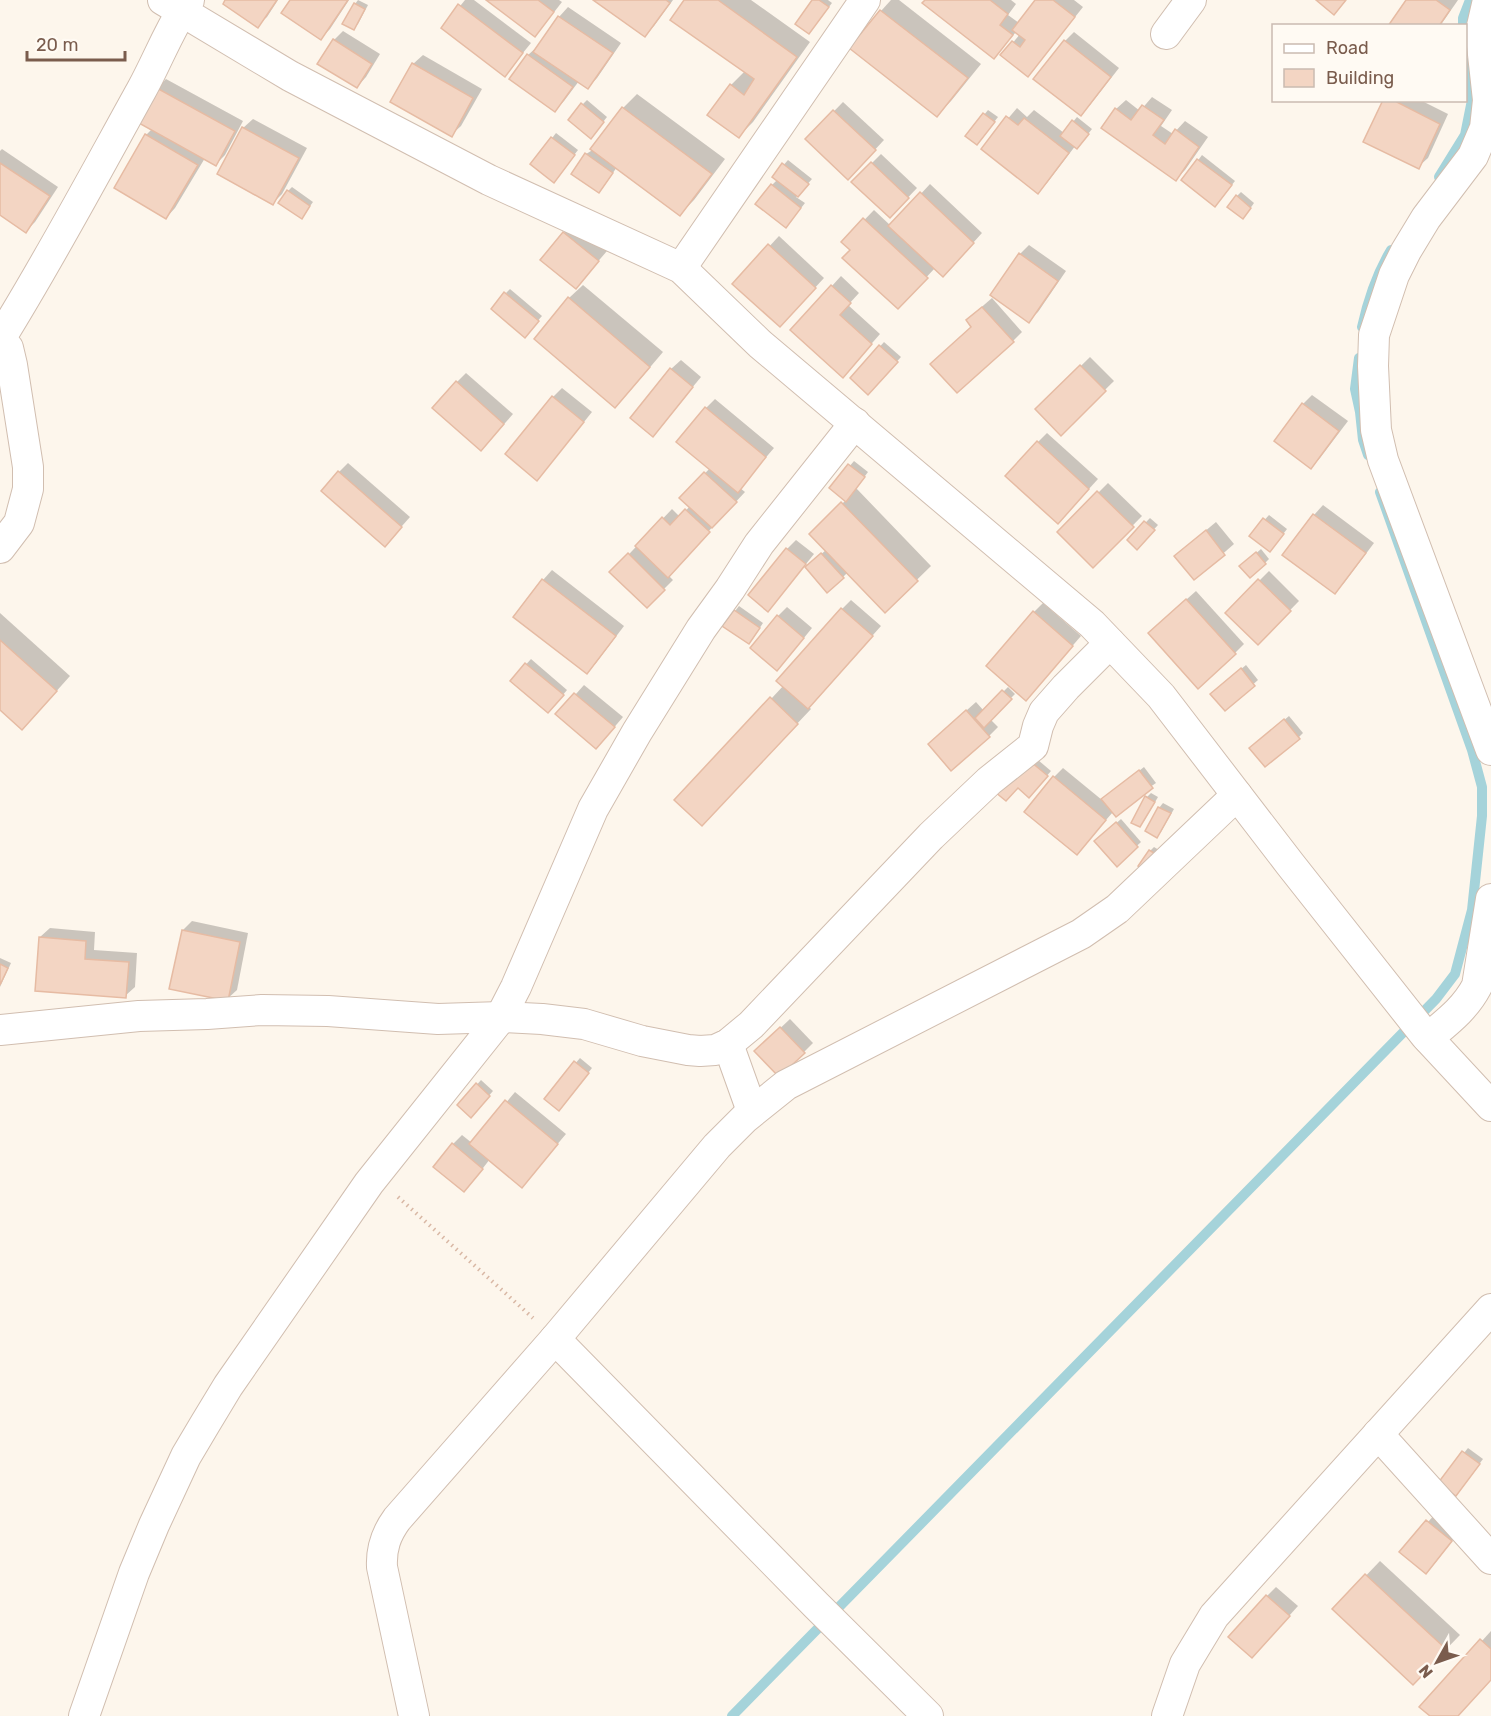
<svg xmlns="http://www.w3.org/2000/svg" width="1491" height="1716" viewBox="0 0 1491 1716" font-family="Rubik,sans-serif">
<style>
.shadow{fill:#0003}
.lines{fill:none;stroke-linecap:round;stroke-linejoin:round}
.stream{stroke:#a5d3da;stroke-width:10}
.building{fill:#f3d5c3;stroke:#e6bba3;stroke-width:1.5}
.street-casing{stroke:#d1beb0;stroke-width:32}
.path{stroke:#d9b8a5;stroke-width:4;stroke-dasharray:1.5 4.5;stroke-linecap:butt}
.street{stroke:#fff;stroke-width:30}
</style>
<rect width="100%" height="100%" fill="#fdf6ec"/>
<g class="shadow">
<polygon points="227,0 278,0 267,17 257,26"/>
<polygon points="291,0 349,0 330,29 321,38"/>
<polygon points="358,0 368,5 358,24 354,28 355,4"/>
<polygon points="465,0 474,0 531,43 505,75 443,27"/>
<polygon points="488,0 559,0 562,2 544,25"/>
<polygon points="595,0 673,0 654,26 645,35"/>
<polygon points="686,0 751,0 810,42 753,122 739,136 731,85 745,71"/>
<polygon points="814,0 828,0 832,3 809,32"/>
<polygon points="891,0 899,0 981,64 951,101 937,115 881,11"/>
<polygon points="927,0 1011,0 1016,4 1008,15 1019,23 1037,0 1074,0 1083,7 1037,65 1003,55 1020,34 1016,32 994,57"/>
<polygon points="1408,0 1458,0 1440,26 1390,26"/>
<polygon points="568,7 621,43 597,78 588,87 579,81 564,101 555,110 528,55 538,46 559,17"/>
<polygon points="343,31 380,54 366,77 357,87 334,40"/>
<polygon points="1074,32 1119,68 1090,105 1081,114 1065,41"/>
<polygon points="423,55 482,89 461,126 451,135 413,64"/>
<polygon points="166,79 243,121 225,155 216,164 205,158 175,208 166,218 146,135 152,129 157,88"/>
<polygon points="637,94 725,159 694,200 680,214 617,167 603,187 586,154 591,151 623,108"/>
<polygon points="1152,97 1172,110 1161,126 1173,134 1185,121 1208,137 1185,170 1176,179 1116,109 1126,100 1140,111"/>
<polygon points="587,100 607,117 595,132 583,104"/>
<polygon points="1385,100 1420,100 1448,114 1428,158 1418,167"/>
<polygon points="843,102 884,140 858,168 807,139"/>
<polygon points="1017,108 1027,117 1034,110 1064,133 1077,117 1092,129 1081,143 1076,145 1047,183 1038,192 983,148"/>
<polygon points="988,110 998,117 981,139 967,136"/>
<polygon points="253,119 307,148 282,194 273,203 243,128"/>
<polygon points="556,133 578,150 558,176 532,164"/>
<polygon points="2,149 58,187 35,222 26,231 0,213 0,151"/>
<polygon points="881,154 917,188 899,207 853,182"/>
<polygon points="1202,155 1235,181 1219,201 1183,180"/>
<polygon points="788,160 812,179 796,197 805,203 790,222 772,185 778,179 774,176"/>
<polygon points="930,184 982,233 952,266 935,268 907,298 843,242 874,210 891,226"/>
<polygon points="292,187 313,202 302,217 288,191"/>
<polygon points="1241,192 1254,203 1247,213 1237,196"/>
<polygon points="573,224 607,251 576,287 564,233"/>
<polygon points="779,236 824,278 789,316 734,284"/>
<polygon points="1029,245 1066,271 1038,312 1028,321 1020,254"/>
<polygon points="841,276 859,293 848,305 880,334 852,366 792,330"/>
<polygon points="583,285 663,352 629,392 615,406 569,298"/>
<polygon points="510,289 542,316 529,331 506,293"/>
<polygon points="992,298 1022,332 1013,341 973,327 977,311"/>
<polygon points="884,342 901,357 868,393 852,378"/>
<polygon points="1090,357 1114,381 1061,433 1037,409"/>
<polygon points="681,360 701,377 653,435 671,369"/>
<polygon points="466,373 513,414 490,440 457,382"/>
<polygon points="562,388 592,412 546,469 553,397"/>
<polygon points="1312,395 1348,421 1320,458 1311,467 1303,404"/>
<polygon points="715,399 774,448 740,488 745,492 668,575 673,580 647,606 612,572 672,509 680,517 690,506 682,498 710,468 706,408"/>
<polygon points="1047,433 1098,479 1067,513 1038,442"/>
<polygon points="854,461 868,472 856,488 931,566 885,611 848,572 843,577 811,563 826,550 811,534 846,500 831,488"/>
<polygon points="348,463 410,517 394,535 339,472"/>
<polygon points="1108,483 1142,516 1093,566 1059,532"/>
<polygon points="1323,505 1374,543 1344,583 1335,592 1314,515"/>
<polygon points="1269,515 1287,529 1274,546 1251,535"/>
<polygon points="1150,518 1158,525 1137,548 1129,540"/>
<polygon points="1216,522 1234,544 1195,578 1186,547"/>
<polygon points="796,540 814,554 777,600 787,549"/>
<polygon points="1261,549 1269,559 1265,563 1246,562"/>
<polygon points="552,570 624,626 596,663 587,672 515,616 543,580"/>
<polygon points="1269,571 1299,601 1258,643 1227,613"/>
<polygon points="1196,591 1244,644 1235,653 1159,624"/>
<polygon points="851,600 881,626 809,707 811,709 716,810 771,699 784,685 842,609"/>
<polygon points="1043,603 1081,636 1035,689 1034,612"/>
<polygon points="739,606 763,623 753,638 724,625"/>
<polygon points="787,607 812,628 786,660 778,616"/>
<polygon points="0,613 70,676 36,714 0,708"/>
<polygon points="531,659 567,690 553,707 512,680"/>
<polygon points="1246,665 1258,680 1225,709 1216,690"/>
<polygon points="584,685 623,717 605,738 558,714"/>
<polygon points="1008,687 1015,694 990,719 998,727 989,736 939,735 976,702 984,711"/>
<polygon points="1289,716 1303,733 1299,737 1256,744"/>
<polygon points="1031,754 1051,771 1033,792"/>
<polygon points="1144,767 1156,783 1113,812 1077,853 1054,777 1063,768 1102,800"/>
<polygon points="1151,793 1158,797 1144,821 1140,826 1147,797"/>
<polygon points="1163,803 1174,809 1161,832 1157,836 1147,830 1159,808"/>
<polygon points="1121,819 1141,842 1117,864 1096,841"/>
<polygon points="1154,847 1162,852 1147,871 1150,851"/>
<polygon points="192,921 248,933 237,990 227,999 183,930"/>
<polygon points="50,928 95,932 94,950 137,953 135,987 125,996 40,937"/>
<polygon points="0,958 11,963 0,987"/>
<polygon points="790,1019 813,1043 804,1052 756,1051"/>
<polygon points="580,1058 592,1068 563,1105 546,1098"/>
<polygon points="481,1080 493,1091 471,1116 459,1105"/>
<polygon points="515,1092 566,1134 522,1186 490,1159 473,1181 453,1144 462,1135 472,1143"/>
<polygon points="1468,1448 1483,1459 1460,1490 1440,1483"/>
<polygon points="1437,1512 1460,1531 1435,1563 1401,1552"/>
<polygon points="1380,1561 1460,1635 1427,1669 1334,1609"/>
<polygon points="1276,1587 1298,1606 1261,1647 1267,1596"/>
<polygon points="1491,1631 1491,1679 1457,1716 1432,1716 1422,1707"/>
</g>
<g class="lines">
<g class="stream">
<polyline points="1463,26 1463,18 1470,0"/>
<polyline points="1439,177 1465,135 1472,100 1466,63"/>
<path d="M1362 327C1368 300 1376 275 1391 250"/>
<polyline points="1359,358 1355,389 1360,412 1363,440 1368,455"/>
<polyline points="732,1716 1436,999 1455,974 1472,910 1482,816 1482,787 1472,750 1380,492"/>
</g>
</g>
<g class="building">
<polygon points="225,0 277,0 258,28 223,4"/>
<polygon points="290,0 348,0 321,40 281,13"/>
<polygon points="486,0 538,0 554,12 535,37"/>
<polygon points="593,0 666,0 670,3 645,37"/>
<polygon points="684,0 718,0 797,57 739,138 707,115 730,84 744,95 754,79 670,20"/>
<polygon points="812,0 819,0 829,7 809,34 795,24"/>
<polygon points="925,0 990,0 1008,14 1000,25 1013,35 994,59 922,3"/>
<polygon points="1035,0 1053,0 1075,17 1028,77 1000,55 1012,41 1020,47 1025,40 1012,30"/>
<polygon points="1316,0 1346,0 1334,15"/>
<polygon points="1406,0 1436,0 1450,10 1439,26 1388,26"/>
<polygon points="354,3 365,9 354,30 342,24"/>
<polygon points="458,4 523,53 505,77 441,28"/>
<polygon points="880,10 968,78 937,117 849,48"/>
<polygon points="558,16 613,53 588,89 533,52"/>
<polygon points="333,39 372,64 357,88 317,64"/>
<polygon points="1064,40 1111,77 1081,116 1033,79"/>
<polygon points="527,54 573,87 555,112 509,79"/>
<polygon points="412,63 473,98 452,137 390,102"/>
<polygon points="155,87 235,131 216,166 137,122"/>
<polygon points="1383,100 1393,100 1440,124 1419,169 1363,142"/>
<polygon points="581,103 604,122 591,139 568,120"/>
<polygon points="1142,105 1164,120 1153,135 1165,144 1175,129 1199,147 1176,181 1101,128 1115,108 1131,120"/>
<polygon points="622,107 712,174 680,216 590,149"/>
<polygon points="833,110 876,150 848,180 805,139"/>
<polygon points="983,113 995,122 977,145 965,136"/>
<polygon points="1006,116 1018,125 1024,118 1069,153 1038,194 981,149"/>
<polygon points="1072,120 1089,134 1077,149 1060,136"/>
<polygon points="242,127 299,158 273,205 217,174"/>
<polygon points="145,134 198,165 166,219 114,188"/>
<polygon points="551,137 575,155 554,183 530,164"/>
<polygon points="585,153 613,173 599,193 571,174"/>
<polygon points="1197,159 1232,185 1215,207 1181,180"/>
<polygon points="871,162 909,198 890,218 851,182"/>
<polygon points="0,163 50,196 26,233 0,215"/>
<polygon points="782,163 809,184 798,197 772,177"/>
<polygon points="771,184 801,208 786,228 755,204"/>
<polygon points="287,190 310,206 302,219 278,203"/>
<polygon points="920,192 974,243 943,277 888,226"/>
<polygon points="1236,195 1251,208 1243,219 1227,207"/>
<polygon points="863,218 928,278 898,309 842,258 850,250 841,242"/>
<polygon points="563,232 599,261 576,289 540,260"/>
<polygon points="768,244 816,288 780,327 732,284"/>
<polygon points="1019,253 1058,281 1029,323 990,295"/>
<polygon points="831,285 851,303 840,315 872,344 843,378 790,330"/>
<polygon points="504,292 539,321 525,338 491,309"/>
<polygon points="568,297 650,367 615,408 534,339"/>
<polygon points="982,307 1014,342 957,393 930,364 971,327 966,320"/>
<polygon points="879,345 898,362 868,395 850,378"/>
<polygon points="1080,365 1106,391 1061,436 1035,409"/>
<polygon points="670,368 693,387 653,437 630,418"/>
<polygon points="456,381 504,424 481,451 432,408"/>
<polygon points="552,396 584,422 537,481 505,454"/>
<polygon points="1302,403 1339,431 1311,469 1274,441"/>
<polygon points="705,407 766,457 738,493 676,442"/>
<polygon points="1037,441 1089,489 1058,524 1005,476"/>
<polygon points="848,464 865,477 846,502 829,488"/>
<polygon points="338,471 402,527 385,547 321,491"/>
<polygon points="704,472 737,502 712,528 679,498"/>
<polygon points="1097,491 1134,527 1093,568 1057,532"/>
<polygon points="841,502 918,581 885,613 809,534"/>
<polygon points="685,509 710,532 668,578 635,546 662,517 670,525"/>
<polygon points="1313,514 1366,553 1335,594 1282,555"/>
<polygon points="1263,518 1284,534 1270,552 1249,536"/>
<polygon points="1144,521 1155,530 1137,550 1127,540"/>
<polygon points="1206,530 1225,555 1194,580 1174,556"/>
<polygon points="786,548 806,564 768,612 748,595"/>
<polygon points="1256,552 1266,564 1250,578 1239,566"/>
<polygon points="628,553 665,590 647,608 609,572"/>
<polygon points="821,553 844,578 827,593 805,567"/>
<polygon points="542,579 616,636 587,674 513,617"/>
<polygon points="1258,579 1291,611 1258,645 1225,613"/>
<polygon points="1186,599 1236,654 1198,689 1148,633"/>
<polygon points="841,608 873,636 808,709 776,681"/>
<polygon points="734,610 760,628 749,644 722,626"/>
<polygon points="1033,611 1073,646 1026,701 986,666"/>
<polygon points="777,615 804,638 777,671 750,648"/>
<polygon points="0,640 57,691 22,730 0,710"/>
<polygon points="525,663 564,695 548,713 510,681"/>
<polygon points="1241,668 1255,686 1225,711 1210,694"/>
<polygon points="1002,690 1012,699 984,728 975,718"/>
<polygon points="574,693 615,727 596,749 555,714"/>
<polygon points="770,697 798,724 702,826 674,800"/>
<polygon points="966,710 990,737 951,771 928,744"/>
<polygon points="1284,719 1300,739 1265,767 1249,748"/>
<polygon points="1025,757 1048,776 1029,798 1018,788 1006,801 995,792"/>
<polygon points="1139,770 1153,788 1116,817 1101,799"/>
<polygon points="1053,776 1106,820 1077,855 1024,812"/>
<polygon points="1145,796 1155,802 1140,827 1131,823"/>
<polygon points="1158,807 1171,813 1157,838 1145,831"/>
<polygon points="1116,822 1138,847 1117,867 1094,841"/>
<polygon points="1149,850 1159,856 1148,873 1138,866"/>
<polygon points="182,930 240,942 228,1001 169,989"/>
<polygon points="39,937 86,941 85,959 129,962 126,998 35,991"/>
<polygon points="0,964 8,968 0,985"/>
<polygon points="780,1027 805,1053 779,1077 754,1051"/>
<polygon points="574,1061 589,1073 559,1111 544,1099"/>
<polygon points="476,1083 490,1096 471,1118 457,1105"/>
<polygon points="505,1100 558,1144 522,1188 469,1144"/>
<polygon points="452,1143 483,1169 464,1192 433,1167"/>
<polygon points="1462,1451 1480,1464 1456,1496 1438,1483"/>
<polygon points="1426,1520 1452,1541 1426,1574 1399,1552"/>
<polygon points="1365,1574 1447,1650 1413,1685 1332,1609"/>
<polygon points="1266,1595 1290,1616 1252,1658 1228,1637"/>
<polygon points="1480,1639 1491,1649 1491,1680 1458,1716 1430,1716 1419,1707"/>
</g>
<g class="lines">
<defs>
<g id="street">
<polyline points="163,0 290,76 489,180 681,268 760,344 1092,624 1161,696 1290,864 1425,1035 1491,1106"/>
<polyline points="1488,0 1482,26 1482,45 1488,100 1485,128 1473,156 1426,218 1406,251 1394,275 1374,335 1373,366 1376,430 1383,460 1491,750"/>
<polyline points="1166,34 1191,0"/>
<polyline points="681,268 865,0"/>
<path d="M0 339C51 257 96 172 142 89 158 60 170 27 189 0"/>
<polyline points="0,343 8,348 12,365 28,467 28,489 19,523 0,548"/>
<polyline points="0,1030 139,1016 207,1014 262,1010 328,1011 438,1019 501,1017 542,1019 584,1024 642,1041 688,1050 700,1051 715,1050 728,1044 751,1025 931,836 989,781 1033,746 1038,726 1044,712 1066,687 1110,643"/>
<path d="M1428 1038C1447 1022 1465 1009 1477 986L1491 899"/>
<polyline points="728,1044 752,1111"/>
<polyline points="555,1339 816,1605 928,1716"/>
<polyline points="1378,1434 1491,1559"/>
<polyline points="84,1716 134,1573 154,1525 186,1456 205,1424 228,1386 369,1183 499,1020 516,987 593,809 637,732 701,629 730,589 759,544 855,423"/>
<path d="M414 1716 382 1567C381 1548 386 1534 397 1519L555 1339 717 1146 745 1118 786 1085 1081 934 1117 909 1237 795"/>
<polyline points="1167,1716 1185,1664 1214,1616 1491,1309"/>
</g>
</defs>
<use href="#street" class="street-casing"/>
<polyline class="path" points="398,1197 533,1318"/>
<use href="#street" class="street"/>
</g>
<rect x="1272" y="24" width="195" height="78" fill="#fffaf3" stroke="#cabbb1" stroke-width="1.5"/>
<rect x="1284" y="44" width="30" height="9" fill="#ffffff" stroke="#cabbb1" stroke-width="1.5"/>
<text x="1326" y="54" font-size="18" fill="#7a5c4d">Road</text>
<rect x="1284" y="69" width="30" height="18" fill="#f3d5c3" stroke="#cabbb1" stroke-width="1.5"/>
<text x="1326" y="84" font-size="18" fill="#7a5c4d">Building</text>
<g transform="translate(1437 1662) rotate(230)" stroke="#fffaf3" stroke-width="4.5" paint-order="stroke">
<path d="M0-4.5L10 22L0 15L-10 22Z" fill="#7a5c4d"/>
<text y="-9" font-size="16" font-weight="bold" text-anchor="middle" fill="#7a5c4d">N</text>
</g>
<path d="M27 51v9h98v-9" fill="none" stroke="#7a5c4d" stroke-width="3"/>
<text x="36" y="51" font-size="18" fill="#7a5c4d" stroke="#fffaf3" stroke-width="4.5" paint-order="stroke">20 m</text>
</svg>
